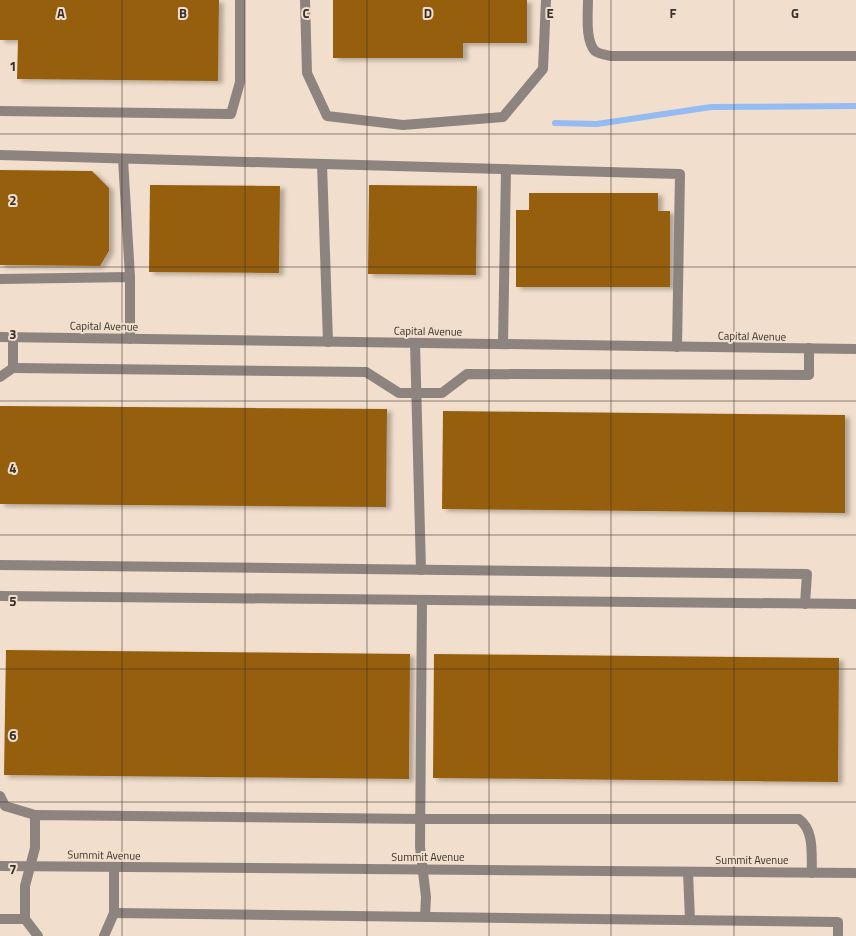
<svg xmlns="http://www.w3.org/2000/svg" width="856" height="936" viewBox="0 0 856 936" font-family="'Titillium Web',sans-serif">
<style>
.lines{fill:none;stroke-linecap:round;stroke-linejoin:round}
.stream{stroke:#94bcf3;stroke-width:6}
.building{fill:#965e0e;filter:url(#shadow)}
.minor{stroke:#8e847f;stroke-width:10}
.grid{fill:none;stroke:#373029;stroke-width:1;stroke-opacity:0.55}
.labels{text-anchor:middle;dominant-baseline:central;stroke-width:4;stroke-linejoin:round;paint-order:stroke}
.street-label{font-size:11px;fill:#373029;stroke:#f1decc}
.grid-label{font-size:13px;text-anchor:middle;font-weight:bold;fill:#373029;stroke:#f1decc;stroke-width:4;stroke-linejoin:round;paint-order:stroke}
</style>
<defs>
<filter id="shadow"><feDropShadow dx="4.5" dy="2.5" stdDeviation="2" flood-color="#0004"/></filter>
</defs>
<rect width="100%" height="100%" fill="#f1decc"/>
<g class="lines">
<polyline class="stream" points="555,123 597,124 711,107 856,106"/>
</g>
<g class="building">
<polygon points="0,0 219,0 218,81 17,79 18,40 0,40"/>
<polygon points="333,0 527,0 527,43 463,43 463,58 333,58"/>
<polygon points="0,170 92,171 109,188 109,251 100,266 0,265"/>
<polygon points="150,185 280,186 279,273 149,272"/>
<polygon points="369,185 477,186 476,275 368,274"/>
<polygon points="529,193 658,193 658,211 670,211 670,287 516,287 516,210 529,210"/>
<polygon points="0,406 387,409 386,507 0,504"/>
<polygon points="443,411 845,415 845,513 442,509"/>
<polygon points="6,650 410,654 409,779 4,775"/>
<polygon points="434,654 839,658 838,782 433,778"/>
</g>
<g class="lines">
<g class="minor">
<polyline points="305,0 307,73 327,116 403,125 503,117 543,69 546,0"/>
<path d="M588 0C588 13 585 41 595 51 599 54 606 55 611 56H856"/>
<polyline points="0,111 231,114 240,82 240,0"/>
<polyline points="0,155 680,174 677,347"/>
<polyline points="123,159 130,277"/>
<polyline points="322,164 328,342"/>
<polyline points="0,279 130,277 130,339"/>
<polyline points="0,337 856,349"/>
<polyline points="415,343 421,570"/>
<polyline points="503,344 506,169"/>
<polyline points="13,368 366,372 399,393 442,393 467,374 809,375 809,348"/>
<polyline points="0,377 13,368 13,337"/>
<polyline points="0,565 807,574 805,604"/>
<polyline points="0,596 856,604"/>
<polyline points="422,600 420,847 426,897 425,917"/>
<polyline points="0,796 5,806 35,815"/>
<polyline points="0,866 856,873"/>
<polyline points="688,872 690,920"/>
<polyline points="114,913 838,922 838,936"/>
<polyline points="0,919 25,919"/>
<path d="M38 936 25 919V886L35 848V815L421 819H799C815 831 811 855 812 873"/>
<polyline points="104,936 114,913 114,867"/>
</g>
</g>
<path class="grid" d="M122 0V936M245 0V936M367 0V936M489 0V936M611 0V936M734 0V936M0 134H856M0 267H856M0 401H856M0 535H856M0 669H856M0 802H856"/>
<g class="labels">
<g class="street-label">
<text transform="translate(104 326) rotate(1)">Capital Avenue</text>
<text transform="translate(428 331) rotate(1)">Capital Avenue</text>
<text transform="translate(752 336) rotate(1)">Capital Avenue</text>
<text transform="translate(104 855) rotate(1)">Summit Avenue</text>
<text x="428" y="857">Summit Avenue</text>
<text x="752" y="860">Summit Avenue</text>
</g>
</g>
<g class="grid-label">
<text x="61" y="18">A</text>
<text x="183" y="18">B</text>
<text x="306" y="18">C</text>
<text x="428" y="18">D</text>
<text x="550" y="18">E</text>
<text x="673" y="18">F</text>
<text x="795" y="18">G</text>
<text x="13" y="71">1</text>
<text x="13" y="205">2</text>
<text x="13" y="339">3</text>
<text x="13" y="473">4</text>
<text x="13" y="606">5</text>
<text x="13" y="740">6</text>
<text x="13" y="874">7</text>
</g>
</svg>
